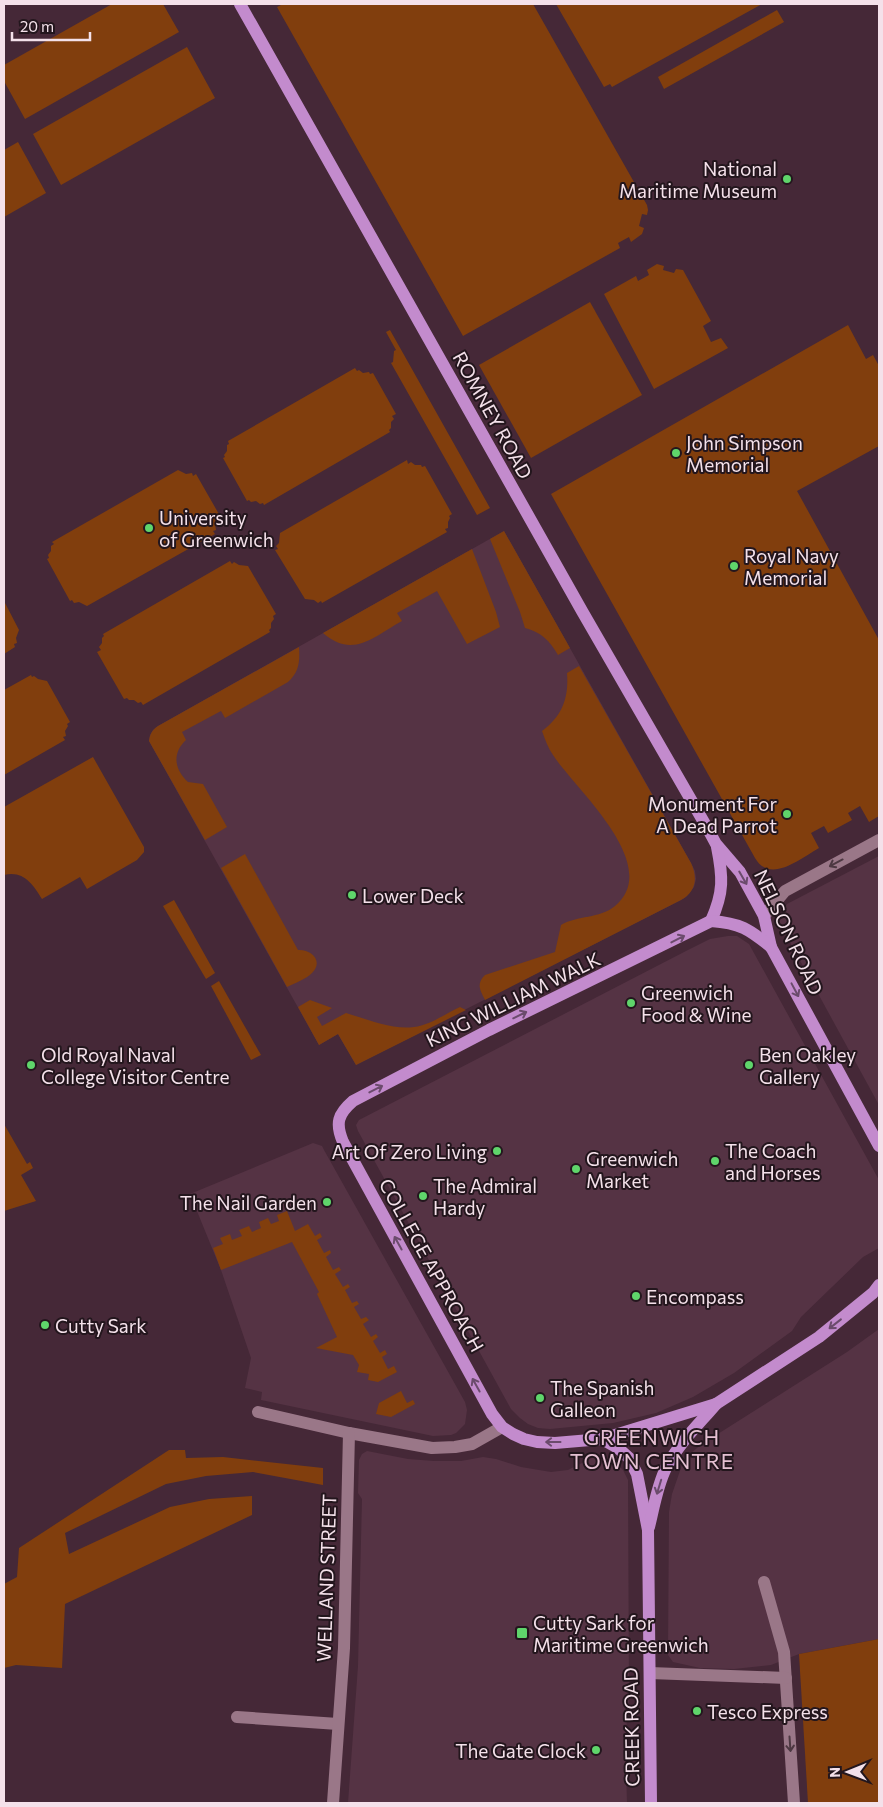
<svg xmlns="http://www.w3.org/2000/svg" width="883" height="1807" viewBox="0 0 883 1807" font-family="Commissioner,sans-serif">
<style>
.built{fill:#534}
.green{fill:#813e0d}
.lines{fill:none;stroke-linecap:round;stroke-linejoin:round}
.street{stroke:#9a7788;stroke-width:12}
.primary{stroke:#c38bcd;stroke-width:12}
.oneway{stroke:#4d3842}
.oneway2{stroke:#6b4b6c}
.poi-dot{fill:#5fd56b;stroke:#23161d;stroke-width:2}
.labels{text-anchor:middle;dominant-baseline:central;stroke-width:4;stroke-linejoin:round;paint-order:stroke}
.poi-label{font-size:19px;fill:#f4e1ea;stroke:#23161d;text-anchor:start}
.street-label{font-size:19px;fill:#f4e1ea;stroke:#23161d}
.quarter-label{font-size:21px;letter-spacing:1px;fill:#e5c0d2;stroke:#23161d}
</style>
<rect width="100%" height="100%" fill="#452837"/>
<g class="built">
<polygon points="504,531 691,863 695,871 696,879 694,887 686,897 681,900 356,1065 338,1034 319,1045 149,741 150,735 153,730 158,726"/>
<polygon points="879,856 879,1105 780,924 780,916 787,904"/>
<polygon points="728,936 737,936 749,944 879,1180 879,1248 863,1257 801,1317 792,1331 734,1373 693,1397 656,1413 613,1423 550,1429 538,1428 528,1424 520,1418 511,1409 358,1131 356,1125 359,1120 686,951 710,939"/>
<polygon points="313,1143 322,1146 324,1150 465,1402 467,1410 465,1424 456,1433 451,1435 433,1436 261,1400 262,1392 245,1388 251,1358 221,1270 190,1194"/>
<polygon points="879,1329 879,1639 799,1654 771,1665 734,1669 700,1668 673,1662 668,1655 669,1512 672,1494 682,1465 691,1453 702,1444 847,1352"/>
<polygon points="367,1451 408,1459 434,1461 461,1461 483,1457 496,1459 521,1467 551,1472 568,1470 592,1458 605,1457 612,1459 623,1470 628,1480 629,1698 625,1740 627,1803 348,1803 358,1666 362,1499 358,1493 359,1460 362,1454"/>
</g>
<g class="green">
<polygon points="112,4 163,4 179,32 25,119 4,81 4,65"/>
<polygon points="283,4 533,4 647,205 648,210 647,215 642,214 639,226 644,228 642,234 631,242 629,237 618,243 620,248 463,336 277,7"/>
<polygon points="556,4 762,4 612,87 610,84 604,87"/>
<polygon points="777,10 784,22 664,89 658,77"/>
<polygon points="187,47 215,98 61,185 33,134"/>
<polygon points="18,142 46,193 4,217 4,150"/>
<polygon points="657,264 664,266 663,270 674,273 676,269 683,270 711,321 703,326 711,342 721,338 728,348 654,389 604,294 636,276 638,281 649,275 647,270"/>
<polygon points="590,302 642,395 531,458 479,365"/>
<path d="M848 325 866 359 873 355 879 366V446L797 491 879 640V816L869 822 860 806 848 813 852 820 828 833 824 826 811 833 819 848C800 859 770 884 755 858L551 494Z"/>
<polygon points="390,330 490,508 477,515 391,363 393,362 394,351 396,350 386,332"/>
<polygon points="355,368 357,371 359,370 363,373 369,372 370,374 373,373 396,414 392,416 394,419 391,422 391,428 389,430 390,432 264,505 263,503 260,504 256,501 251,502 249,500 247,501 223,458 225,457 224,455 227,451 227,445 229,444 228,441"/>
<polygon points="407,460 408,464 411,462 415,465 421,465 422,467 425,466 452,514 449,516 450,518 448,522 448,528 445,529 447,532 322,603 321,601 318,603 314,600 305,599 275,550 278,549 276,546 279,543 280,533"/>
<polygon points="178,470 186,474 192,473 193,476 196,474 220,516 217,518 218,520 215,524 216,530 213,531 215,534 87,606 79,602 74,603 72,600 70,601 47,559 49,558 48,555 51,551 51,546 54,544 52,542"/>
<path d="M504 531 570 648 558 655C550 641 541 632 525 628L520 612 490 539Z"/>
<path d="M472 549 496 612 500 627 467 644 437 591 397 613 402 621C373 637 353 659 323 633Z"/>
<polygon points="230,561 232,564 234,562 239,565 248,566 276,614 273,616 274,619 271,623 271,628 269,630 270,632 143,705 141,702 138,703 134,700 129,700 127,698 124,699 97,652 101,650 99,647 102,643 102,638 104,636 103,634"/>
<polygon points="4,601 19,630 16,638 17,643 14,644 15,647 4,654"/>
<path d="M299 647C300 662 299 672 288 682L225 718 221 711 182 732 186 740C172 753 174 769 188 782L203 784 227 827 205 840 149 741C150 734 152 730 158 726Z"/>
<path d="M579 666 691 863C698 878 696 892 681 900L485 1000C480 990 476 984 485 975L555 952 561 925C578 915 599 919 615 906 664 865 574 788 553 755 548 748 545 739 542 731 562 716 569 698 567 673Z"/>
<polygon points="31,675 32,677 34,676 38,679 47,681 70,722 67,724 68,726 65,731 66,736 63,737 65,740 4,775 4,690"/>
<path d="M93 757 144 847V852L137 860 87 889 80 877 42 899C33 884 23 870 4 875V807Z"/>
<path d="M245 854 298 950C311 949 324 961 312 973 306 979 295 983 287 987L221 868Z"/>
<polygon points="174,900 215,973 206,979 163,906"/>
<polygon points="219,981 261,1055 251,1060 211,986"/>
<path d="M310 1000 332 1008 317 1017 322 1026 346 1013C367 1019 392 1030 414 1027 430 1025 445 1014 460 1007L466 1010 356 1065 338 1034 319 1045 298 1007Z"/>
<polygon points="4,1124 27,1164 30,1162 33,1168 21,1175 36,1201 4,1211"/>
<polygon points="287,1211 295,1231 308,1224 315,1236 320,1233 322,1237 317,1240 324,1253 330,1250 331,1253 326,1257 333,1270 339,1267 341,1270 335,1274 343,1287 348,1284 350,1287 345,1290 352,1303 357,1301 359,1304 354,1307 361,1319 366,1317 369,1320 363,1324 371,1337 376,1334 378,1337 373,1341 380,1353 385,1350 387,1354 382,1357 388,1369 394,1366 397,1372 378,1382 368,1380 369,1374 357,1372 359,1365 353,1355 316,1348 337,1337 317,1294 319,1292 292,1242 221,1270 213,1248 223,1244 220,1238 230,1234 232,1240 242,1236 239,1230 249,1226 252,1232 261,1228 259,1222 268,1218 271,1224 279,1221 277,1215"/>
<polygon points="401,1391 407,1403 413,1400 415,1404 391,1417 376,1414 379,1403"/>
<polygon points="169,1450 185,1450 186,1458 223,1457 323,1468 323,1485 253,1472 206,1476 166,1484 65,1533 69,1554 170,1507 209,1499 252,1496 252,1515 65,1604 62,1668 16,1665 4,1668 4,1584 17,1577 19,1548"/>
<polygon points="879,1639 879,1803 808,1803 799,1654"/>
</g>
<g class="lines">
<g class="street">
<polyline points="764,916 785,891 879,840"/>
<polyline points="258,1412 349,1433 432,1448 455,1447 472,1444 502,1427"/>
<polyline points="764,1582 784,1652 794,1803"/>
<polyline points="650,1673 786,1678"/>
<polyline points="237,1717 338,1724"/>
<polyline points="333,1803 344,1648 349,1433"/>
</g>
<g class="primary">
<polyline points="240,4 582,611 709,831 716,844 740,872 764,916 771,947 879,1146"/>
<path d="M711 921C724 892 723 877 717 847"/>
<path d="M771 947C749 929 740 923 711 921L489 1030 353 1101C338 1114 335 1123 343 1142L492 1414 502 1427 513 1434 524 1439 537 1442 555 1443 602 1439 716 1404 819 1337 873 1293 879 1285"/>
<polyline points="602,1439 618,1448 629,1458 637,1474 648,1530 651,1803"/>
<path d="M649 1527C654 1507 657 1486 666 1468 678 1444 699 1424 716 1404"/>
</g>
</g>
<defs><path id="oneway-shaft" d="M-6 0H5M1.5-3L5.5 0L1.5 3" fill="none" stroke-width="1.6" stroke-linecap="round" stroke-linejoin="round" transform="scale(1.25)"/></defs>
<g class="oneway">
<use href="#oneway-shaft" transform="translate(836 863) rotate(152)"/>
<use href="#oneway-shaft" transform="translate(790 1744) rotate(86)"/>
</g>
<g class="oneway2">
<use href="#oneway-shaft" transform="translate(743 878) rotate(60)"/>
<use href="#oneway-shaft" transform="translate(678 939) rotate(-27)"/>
<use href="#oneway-shaft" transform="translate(795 990) rotate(62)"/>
<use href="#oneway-shaft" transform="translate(520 1015) rotate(-26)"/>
<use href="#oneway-shaft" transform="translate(376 1089) rotate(-27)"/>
<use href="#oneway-shaft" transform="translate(398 1243) rotate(-119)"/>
<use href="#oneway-shaft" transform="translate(835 1324) rotate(142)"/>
<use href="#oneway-shaft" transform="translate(476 1385) rotate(-119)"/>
<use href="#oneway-shaft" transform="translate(553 1442) rotate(180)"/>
<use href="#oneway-shaft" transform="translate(659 1487) rotate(107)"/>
</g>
<g class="poi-dot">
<circle cx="787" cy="179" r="5"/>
<circle cx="676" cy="453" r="5"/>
<circle cx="149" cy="528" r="5"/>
<circle cx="734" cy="566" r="5"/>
<circle cx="787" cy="814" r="5"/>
<circle cx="352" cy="895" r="5"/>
<circle cx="631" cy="1003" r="5"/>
<circle cx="31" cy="1065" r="5"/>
<circle cx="749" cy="1065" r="5"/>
<circle cx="497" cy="1151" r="5"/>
<circle cx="715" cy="1161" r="5"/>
<circle cx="576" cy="1169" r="5"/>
<circle cx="423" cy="1196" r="5"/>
<circle cx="327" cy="1202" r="5"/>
<circle cx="636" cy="1296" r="5"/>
<circle cx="45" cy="1325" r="5"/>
<circle cx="540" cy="1398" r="5"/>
<rect x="516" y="1627" width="12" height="12" rx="2.5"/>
<circle cx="697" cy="1711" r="5"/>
<circle cx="596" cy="1750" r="5"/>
</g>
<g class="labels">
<g class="poi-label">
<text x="777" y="168" text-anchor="end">National<tspan x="777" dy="22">Maritime Museum</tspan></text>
<text x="686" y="442">John Simpson<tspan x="686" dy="22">Memorial</tspan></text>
<text x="159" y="517">University<tspan x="159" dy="22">of Greenwich</tspan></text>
<text x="744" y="555">Royal Navy<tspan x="744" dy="22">Memorial</tspan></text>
<text x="777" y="803" text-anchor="end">Monument For<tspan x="777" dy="22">A Dead Parrot</tspan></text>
<text x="362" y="895">Lower Deck</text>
<text x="641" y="992">Greenwich<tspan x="641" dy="22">Food &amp; Wine</tspan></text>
<text x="41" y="1054">Old Royal Naval<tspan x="41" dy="22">College Visitor Centre</tspan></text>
<text x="759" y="1054">Ben Oakley<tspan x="759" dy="22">Gallery</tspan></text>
<text x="725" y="1150">The Coach<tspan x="725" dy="22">and Horses</tspan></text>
<text x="487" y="1151" text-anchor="end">Art Of Zero Living</text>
<text x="586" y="1158">Greenwich<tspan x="586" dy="22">Market</tspan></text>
<text x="433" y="1185">The Admiral<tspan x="433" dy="22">Hardy</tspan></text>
<text x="317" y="1202" text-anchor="end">The Nail Garden</text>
<text x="646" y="1296">Encompass</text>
<text x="55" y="1325">Cutty Sark</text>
<text x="550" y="1387">The Spanish<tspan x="550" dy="22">Galleon</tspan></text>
<text x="533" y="1622">Cutty Sark for<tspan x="533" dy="22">Maritime Greenwich</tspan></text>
<text x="707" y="1711">Tesco Express</text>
<text x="586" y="1750" text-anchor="end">The Gate Clock</text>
</g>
<g class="street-label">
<text transform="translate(493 415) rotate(61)">ROMNEY ROAD</text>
<text transform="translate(789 932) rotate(65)">NELSON ROAD</text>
<text transform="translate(513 999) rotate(-26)">KING WILLIAM WALK</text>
<text transform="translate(432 1265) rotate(61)">COLLEGE APPROACH</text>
<text transform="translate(326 1578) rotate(-88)">WELLAND STREET</text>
<text transform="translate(631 1727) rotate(-91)">CREEK ROAD</text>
</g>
<g class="quarter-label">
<text x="652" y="1436">GREENWICH<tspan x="652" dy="24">TOWN CENTRE</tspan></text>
</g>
</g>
<rect width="883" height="1807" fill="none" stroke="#f4e1ea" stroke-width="10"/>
<g transform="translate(848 1772) rotate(269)" stroke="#23161d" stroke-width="4" paint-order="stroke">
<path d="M0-4L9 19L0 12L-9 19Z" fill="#f4e1ea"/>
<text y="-8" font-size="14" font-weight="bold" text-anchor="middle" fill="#f4e1ea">N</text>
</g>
<path d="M12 32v8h78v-8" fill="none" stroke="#f4e1ea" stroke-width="2.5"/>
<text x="20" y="32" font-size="15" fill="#f4e1ea" stroke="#23161d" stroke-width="4" paint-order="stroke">20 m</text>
</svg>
